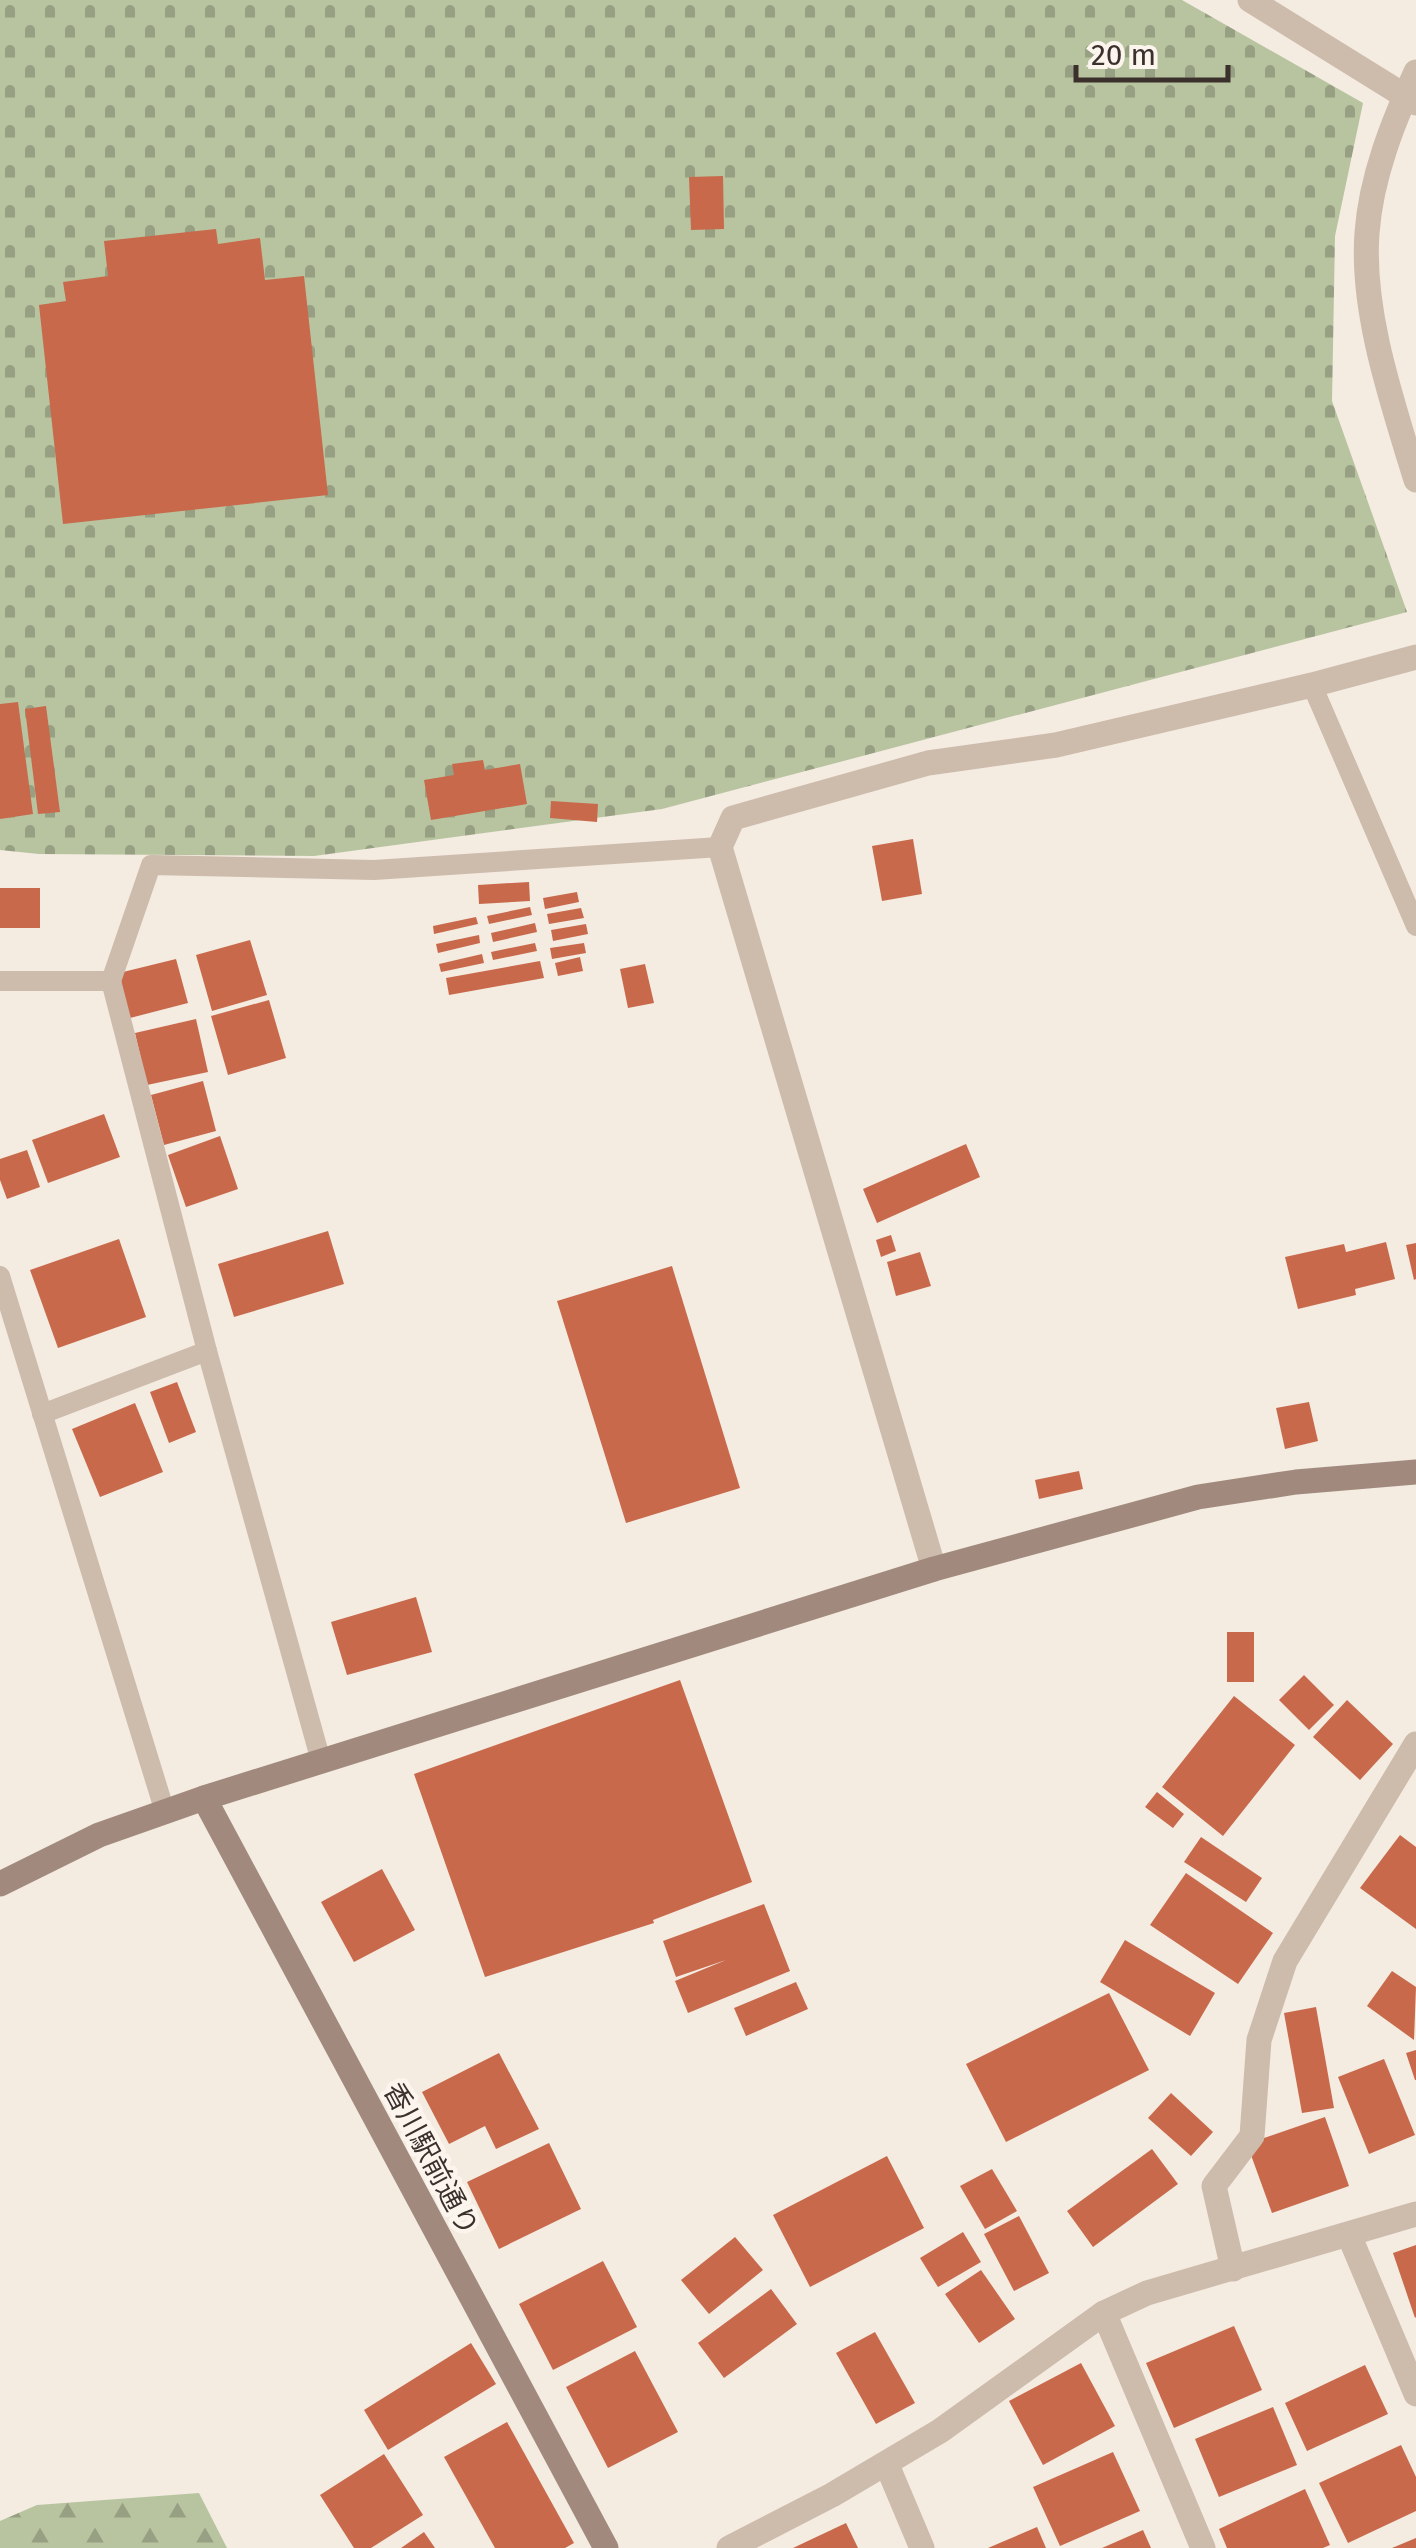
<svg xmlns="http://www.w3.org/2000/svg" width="1416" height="2548" viewBox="0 0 1416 2548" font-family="'Fira Sans','Noto Sans JP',sans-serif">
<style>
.forest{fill:url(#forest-firs)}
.cemetery{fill:url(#cemetery-stones)}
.building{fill:#c8694b}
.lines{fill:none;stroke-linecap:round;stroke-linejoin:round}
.lane{stroke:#cdbbac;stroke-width:20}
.street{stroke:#cdbbac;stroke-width:25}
.secondary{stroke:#a18a7d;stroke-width:25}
.labels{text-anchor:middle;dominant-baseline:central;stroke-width:9;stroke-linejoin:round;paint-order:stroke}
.street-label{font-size:28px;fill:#3b302b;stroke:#fbf5ee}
</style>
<defs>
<pattern id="forest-firs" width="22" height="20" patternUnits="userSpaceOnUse" patternTransform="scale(2.5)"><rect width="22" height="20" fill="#b8c4a0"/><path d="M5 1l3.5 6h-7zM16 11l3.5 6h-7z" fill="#97a083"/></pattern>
<pattern id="cemetery-stones" width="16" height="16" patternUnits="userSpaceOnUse" patternTransform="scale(2.5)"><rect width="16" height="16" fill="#b8c4a0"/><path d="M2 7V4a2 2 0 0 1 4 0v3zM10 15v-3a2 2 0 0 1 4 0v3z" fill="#97a083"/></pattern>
</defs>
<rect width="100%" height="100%" fill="#f4ebe1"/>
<polygon class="forest" points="199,2493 227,2548 0,2548 0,2521 37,2505"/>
<polygon class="cemetery" points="0,0 1182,0 1363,103 1335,236 1332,401 1407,612 662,809 314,856 39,854 0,850"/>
<g class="building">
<polygon points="723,176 724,229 691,230 689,177"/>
<polygon points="216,229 218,244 260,238 265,280 304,276 328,495 63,524 39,305 66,301 63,282 108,276 104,241"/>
<polygon points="18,702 33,814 0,819 0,704"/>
<polygon points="46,706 60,812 38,814 25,709"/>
<polygon points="483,760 485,770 520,764 527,804 431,820 424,780 454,775 452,764"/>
<polygon points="551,801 598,804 597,822 550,818"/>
<polygon points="913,839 922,894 882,901 872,846"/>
<polygon points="529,882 530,901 479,904 478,885"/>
<rect x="0" y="888" width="40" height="40"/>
<polygon points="577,892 579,902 545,909 543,898"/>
<polygon points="530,907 532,915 489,924 487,916"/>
<polygon points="581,908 584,918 549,924 547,914"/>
<polygon points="476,917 478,924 434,934 433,926"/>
<polygon points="535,923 537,932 493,942 491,933"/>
<polygon points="586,924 588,934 553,941 551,930"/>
<polygon points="479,935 480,943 438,953 436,944"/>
<polygon points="250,940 267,995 212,1011 196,955"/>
<polygon points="535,943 537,951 493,960 491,952"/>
<polygon points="584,943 586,953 552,959 550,948"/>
<polygon points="482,954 484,963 441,972 439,964"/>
<polygon points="580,957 583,971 558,976 555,963"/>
<polygon points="176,959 188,1003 130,1018 119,973"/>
<polygon points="540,961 544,978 449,995 446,978"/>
<polygon points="645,964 654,1003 628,1008 620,969"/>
<polygon points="269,1000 286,1058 228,1075 211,1016"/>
<polygon points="196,1019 208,1072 147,1085 135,1033"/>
<polygon points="203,1081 216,1131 164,1145 151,1095"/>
<polygon points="104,1114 120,1157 48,1183 32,1140"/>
<polygon points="220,1136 238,1189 186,1207 168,1155"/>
<polygon points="966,1144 980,1177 877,1223 863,1189"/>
<polygon points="27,1150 40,1187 7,1199 0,1180 0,1159"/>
<polygon points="328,1231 344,1284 234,1317 218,1264"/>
<polygon points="891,1235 896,1251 881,1257 876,1240"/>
<polygon points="119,1239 146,1317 58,1348 30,1270"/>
<polygon points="1386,1242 1395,1279 1355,1289 1356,1295 1298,1309 1285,1257 1344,1244 1346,1252"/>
<polygon points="1416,1243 1416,1279 1414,1280 1406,1245"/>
<polygon points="920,1252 931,1286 896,1296 887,1262"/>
<polygon points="672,1266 740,1488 626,1523 557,1301"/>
<polygon points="177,1382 196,1432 169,1443 150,1392"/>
<polygon points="1309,1402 1318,1441 1285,1449 1276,1408"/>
<polygon points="135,1403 163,1472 100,1497 72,1429"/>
<polygon points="1079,1471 1083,1489 1039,1499 1035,1480"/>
<polygon points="416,1597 432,1652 347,1675 331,1622"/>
<rect x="1227" y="1632" width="27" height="50"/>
<polygon points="1304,1675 1334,1705 1309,1730 1279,1700"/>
<polygon points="680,1680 752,1882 653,1920 654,1923 485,1977 414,1774"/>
<polygon points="1234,1696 1295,1745 1223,1836 1162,1787"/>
<polygon points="1347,1700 1393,1744 1360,1780 1313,1737"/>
<polygon points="1157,1792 1184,1814 1173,1828 1145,1807"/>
<polygon points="1400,1835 1416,1847 1416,1929 1360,1888"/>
<polygon points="1201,1837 1262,1878 1246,1902 1184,1862"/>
<polygon points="382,1869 415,1930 354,1962 321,1902"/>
<polygon points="1186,1873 1273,1933 1238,1984 1150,1925"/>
<polygon points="764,1904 790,1971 688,2013 675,1981 726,1960 676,1977 663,1941"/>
<polygon points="1125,1940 1215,1993 1190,2036 1100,1982"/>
<polygon points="1392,1971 1416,1987 1414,2040 1367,2006"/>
<polygon points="796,1982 808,2009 746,2036 734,2008"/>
<polygon points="1109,1993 1149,2070 1006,2142 966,2064"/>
<polygon points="1316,2007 1334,2108 1302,2113 1284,2013"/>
<polygon points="1416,2050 1416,2080 1415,2080 1406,2053"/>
<polygon points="499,2053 539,2129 496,2149 485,2126 449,2144 422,2092"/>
<polygon points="1384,2059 1415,2135 1369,2154 1338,2077"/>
<polygon points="1171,2093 1213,2132 1191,2156 1148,2118"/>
<polygon points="1325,2117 1349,2186 1272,2213 1247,2144"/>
<polygon points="549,2143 581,2209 499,2249 467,2182"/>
<polygon points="1152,2149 1178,2184 1093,2247 1067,2211"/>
<polygon points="887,2156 924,2228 810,2287 773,2215"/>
<polygon points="992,2169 1017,2211 985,2229 960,2186"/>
<polygon points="1019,2216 1049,2273 1014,2291 984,2234"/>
<polygon points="963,2232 981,2262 938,2287 920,2258"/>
<polygon points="735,2237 763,2270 709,2314 681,2280"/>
<polygon points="1416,2245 1416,2317 1415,2318 1393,2253"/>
<polygon points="603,2261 637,2327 553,2370 519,2304"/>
<polygon points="981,2270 1015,2319 979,2343 945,2294"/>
<polygon points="771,2289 797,2324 724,2378 698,2343"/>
<polygon points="1234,2326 1262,2390 1174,2428 1146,2363"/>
<polygon points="875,2332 915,2403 876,2424 836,2353"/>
<polygon points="471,2343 496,2384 388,2450 364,2410"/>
<polygon points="635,2351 678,2432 608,2468 566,2387"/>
<polygon points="1081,2363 1115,2426 1043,2465 1009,2401"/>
<polygon points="1365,2365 1388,2414 1307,2451 1285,2403"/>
<polygon points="1273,2407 1297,2465 1219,2497 1195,2439"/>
<polygon points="507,2422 574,2543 565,2548 495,2548 444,2457"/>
<polygon points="1401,2445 1416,2477 1416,2511 1348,2543 1319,2483"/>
<polygon points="1113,2452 1140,2511 1060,2546 1033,2487"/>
<polygon points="384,2454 423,2515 371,2548 354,2548 320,2495"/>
<polygon points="1305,2489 1330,2545 1323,2548 1227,2548 1219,2529"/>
<polygon points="846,2523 858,2548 793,2548"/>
<polygon points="1037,2527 1046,2548 988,2548"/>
<polygon points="1143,2530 1151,2548 1102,2548"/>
<polygon points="424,2532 435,2548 401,2548"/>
<polygon points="1416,2538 1416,2548 1392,2548"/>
</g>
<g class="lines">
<g class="lane">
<polyline points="1312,685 1416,926"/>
<polyline points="0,981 111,981 207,1351 321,1761"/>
<polyline points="111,981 151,865 374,870 720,847"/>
<polyline points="0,1276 165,1812"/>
<polyline points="42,1414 207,1351"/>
</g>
<g class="street">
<polyline points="1250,0 1416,103"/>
<path d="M1416 72C1393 122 1371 177 1367 233 1361 313 1393 404 1416 480"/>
<polyline points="934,1569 720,847 733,818 928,763 1056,745 1312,685 1416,657"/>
<polyline points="1349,2235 1416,2394"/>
<polyline points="1233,2269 1214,2186 1252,2136 1259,2040 1285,1961 1416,1744"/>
<polyline points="1104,2313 1203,2548"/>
<polyline points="887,2465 922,2548"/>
<polyline points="729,2548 832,2495 940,2431 1104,2313 1147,2293 1416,2214"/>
</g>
<g class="secondary">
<polyline points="204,1798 606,2548"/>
<polyline points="0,1884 99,1835 204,1798 934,1569 1198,1497 1296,1482 1416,1472"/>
</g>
</g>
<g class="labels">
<g class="street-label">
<text transform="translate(431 2159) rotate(62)">香川駅前通り</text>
</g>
</g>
<path d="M1076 65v15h152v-15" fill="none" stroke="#3b302b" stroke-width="5"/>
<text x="1091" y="65" font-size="30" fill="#3b302b" stroke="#fbf5ee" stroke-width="8" paint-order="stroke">20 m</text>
</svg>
